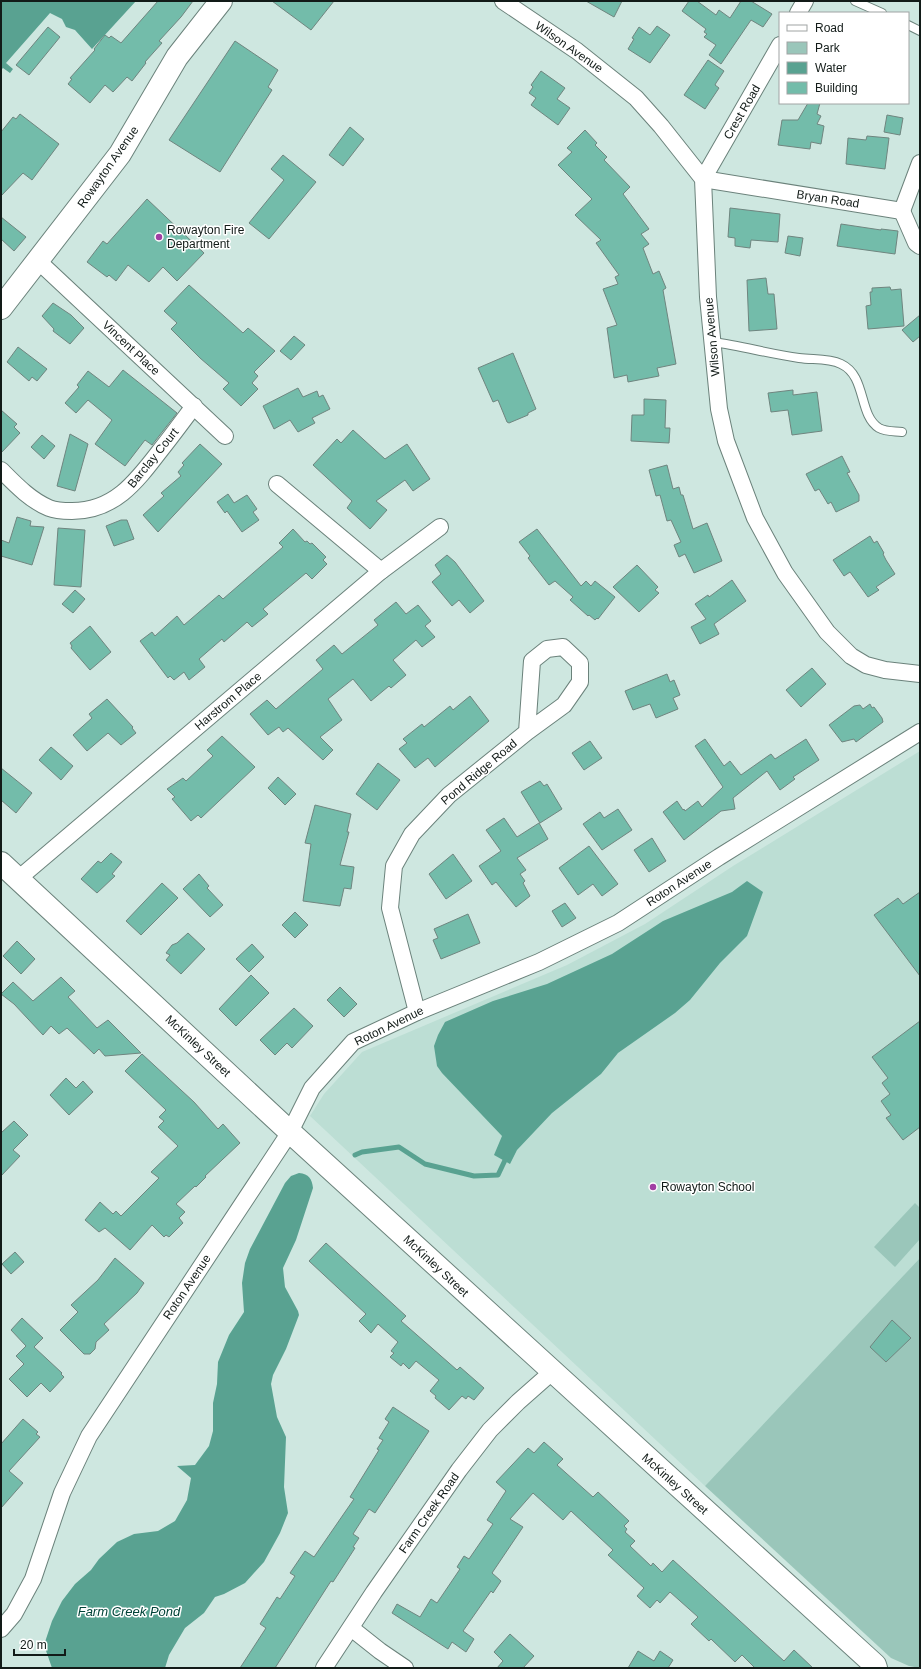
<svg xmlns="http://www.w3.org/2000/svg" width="921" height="1669" viewBox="0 0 921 1669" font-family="Helvetica,sans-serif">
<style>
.built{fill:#bcded4}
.green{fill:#9ac6ba}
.water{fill:#59a291}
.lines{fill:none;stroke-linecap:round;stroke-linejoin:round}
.stream{stroke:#59a291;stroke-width:5}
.building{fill:#73bcaa;stroke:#6f857f}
.lane-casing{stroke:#6b827b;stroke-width:10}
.street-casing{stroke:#6b827b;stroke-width:18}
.secondary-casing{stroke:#6b827b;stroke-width:24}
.lane{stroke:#fff;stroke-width:8}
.street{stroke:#fff;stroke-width:16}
.secondary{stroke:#fff;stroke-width:22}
.poi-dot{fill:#a13ea4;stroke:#fff;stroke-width:1.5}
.labels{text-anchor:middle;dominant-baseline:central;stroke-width:3;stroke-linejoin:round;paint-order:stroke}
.street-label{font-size:12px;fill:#121b18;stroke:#fff}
.poi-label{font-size:12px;fill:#121b18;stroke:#fff;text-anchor:start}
.water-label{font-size:13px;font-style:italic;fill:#004338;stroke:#fff}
</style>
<rect width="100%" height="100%" fill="#cee7e0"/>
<polygon class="built" points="920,751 920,1258 705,1486 310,1116 324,1094 362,1052 567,965 645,924 733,866"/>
<g class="green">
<polygon points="915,1203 920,1208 920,1239 895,1267 874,1247"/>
<polygon points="920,1258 920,1668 909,1666 891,1658 705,1486"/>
</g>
<g class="water">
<polygon points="1,1 136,1 92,49 75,30 66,27 62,19 50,13 6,63 13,69 10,73 3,68 1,70"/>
<polygon points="747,881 763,892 747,936 720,963 690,1000 675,1013 618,1053 601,1074 552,1113 517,1150 510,1164 494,1155 502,1136 442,1073 437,1066 434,1046 438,1035 445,1022 493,1001 547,984 612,954 663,921 732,892"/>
<path d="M299 1173C309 1174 312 1179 313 1188L296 1240 283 1268 285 1287 298 1311 299 1315 286 1349 273 1375 271 1384 277 1417 286 1437 284 1487 288 1513 280 1533 264 1562 245 1583 224 1594 215 1597 204 1613 185 1628 169 1655 165 1668H52L44 1645 52 1621 62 1601 75 1584 91 1570 99 1559 117 1542 134 1534 158 1531 175 1521 187 1500 191 1478 177 1466 195 1465 209 1446 213 1431V1403L217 1384 218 1362 229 1335 244 1312 242 1283 245 1263 250 1249 285 1183 291 1176Z"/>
</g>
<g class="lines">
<polyline class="stream" points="355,1155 362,1152 399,1147 425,1164 474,1176 498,1175 507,1156"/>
</g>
<g class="building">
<polygon points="158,1 193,1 181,17 159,41 162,43 145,62 146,63 132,81 127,77 113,92 105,85 90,103 68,84 72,79 70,78 95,50 94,49 105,35 109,38 111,36 121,43"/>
<polygon points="272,1 334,1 311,30"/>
<polygon points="586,1 622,1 614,17"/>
<polygon points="689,1 697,1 716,15 719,10 730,18 741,1 751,1 772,14 763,27 751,20 721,64 709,55 716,45 704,37 707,34 704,32 706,29 682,11"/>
<polygon points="657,26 670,35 650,63 628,49 634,39 632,38 639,27 650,35"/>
<polygon points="48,27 60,37 29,75 16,65"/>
<polygon points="235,41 278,70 268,87 272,90 220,172 169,140"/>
<polygon points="708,60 724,71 716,83 715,85 719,88 705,109 684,95"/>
<polygon points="541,71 565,88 557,99 570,108 558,125 531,105 536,98 529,93 533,87 531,85"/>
<polygon points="808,103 820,103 817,114 821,116 817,124 824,126 821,144 811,142 810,149 778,145 782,120 798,120"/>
<polygon points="20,114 59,144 32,180 23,173 1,196 1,132 13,117 16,119"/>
<polygon points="887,115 903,118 900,135 884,132"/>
<polygon points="350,127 364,139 343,166 329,155"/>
<polygon points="585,130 597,143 595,145 607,157 604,160 630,187 623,194 649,229 641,234 649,244 643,248 653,274 659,271 666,288 663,290 676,364 657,368 659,376 628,382 627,375 614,378 607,328 617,325 603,289 618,284 615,277 619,275 596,243 601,240 575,215 592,199 558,165 572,152 567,148"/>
<polygon points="867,136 889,138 885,169 846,164 848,138 866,140"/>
<polygon points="283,155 316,182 269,239 249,223 284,180 271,169"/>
<polygon points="147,199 204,253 177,281 163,267 149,282 128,265 116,281 109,275 107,277 87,262 103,241 107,244"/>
<polygon points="730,208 780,214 778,242 751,240 750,248 735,246 735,238 728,237"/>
<polygon points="1,217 26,237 14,251 1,239"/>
<polygon points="841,224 881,230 881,229 898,231 895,254 837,246"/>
<polygon points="788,236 803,238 800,256 785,253"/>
<polygon points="766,278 768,294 774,294 777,329 749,331 747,280"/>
<polygon points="189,285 243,333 248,328 275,351 254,372 258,376 252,383 258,389 241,406 223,389 229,383 200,358 171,329 177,323 164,311"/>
<polygon points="890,287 891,290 901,289 904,326 868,329 866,306 871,305 870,292 872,292 872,288"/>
<polygon points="53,303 71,315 84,328 70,344 53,331 54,329 42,316"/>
<polygon points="920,315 920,336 913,342 902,330"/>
<polygon points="294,336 305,345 291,360 280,351"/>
<polygon points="18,347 47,369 37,381 32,377 29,381 7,362"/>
<polygon points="513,353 536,409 528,413 528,415 509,423 507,422 498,400 493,402 478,368"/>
<polygon points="123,370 177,413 152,445 145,440 125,466 95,444 112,420 88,400 76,413 65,403 79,387 77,385 88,371 109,387"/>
<polygon points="298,388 303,397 317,391 319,397 323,395 330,409 312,418 315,423 298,432 290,420 274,429 263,406"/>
<polygon points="793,390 793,395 817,392 822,431 792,435 788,410 771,412 768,393"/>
<polygon points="644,399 666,400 665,428 670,428 669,443 631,441 632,415 644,415"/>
<polygon points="1,410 17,424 14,427 20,433 1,453"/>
<polygon points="353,430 385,459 407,444 430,479 413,491 405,480 376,501 387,510 370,529 347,508 352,501 313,465 337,439 341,443"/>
<polygon points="70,434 88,444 75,491 57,486"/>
<polygon points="42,435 55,446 44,459 31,447"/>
<polygon points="200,444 222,464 158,532 143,515 164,496 161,493 181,476 178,472 184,465 182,463"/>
<polygon points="842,456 850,472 847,473 859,495 859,501 836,512 831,502 828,504 819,489 815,491 806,474"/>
<polygon points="667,465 673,489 679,487 681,495 683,495 693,529 707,523 722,561 694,573 685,554 679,557 674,545 681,542 671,520 667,521 660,495 656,496 649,470"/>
<polygon points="228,494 234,503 247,495 257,509 253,512 259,520 242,532 227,511 225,513 217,502"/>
<polygon points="17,517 31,521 30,526 44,527 32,565 1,556 1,540 9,543"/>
<polygon points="121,520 127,520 134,539 114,546 106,526"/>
<polygon points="58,528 85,530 81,587 54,585"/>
<polygon points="293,529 305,542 307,541 310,544 312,543 326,557 323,560 327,564 312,579 306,573 263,609 268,614 252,627 247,622 224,642 222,639 199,659 205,667 189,680 184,672 174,680 170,676 168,678 140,641 152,632 155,636 177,616 184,625 219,595 223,599 283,547 279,543"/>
<polygon points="537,529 581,586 586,581 591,586 595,581 615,597 598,619 597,618 595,620 589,615 588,616 570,600 573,597 555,581 549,585 528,558 530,556 519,542"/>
<polygon points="870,536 874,543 877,541 884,553 883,554 886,560 895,574 876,587 879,590 868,597 850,572 844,576 833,560"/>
<polygon points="447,555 455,562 484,601 470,613 459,600 452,606 432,582 441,574 435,565"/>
<polygon points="637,565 658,587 655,590 659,593 639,612 613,587"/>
<polygon points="732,580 746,601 714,624 719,634 700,644 691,627 706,619 695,604 708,595 709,597"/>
<polygon points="75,590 85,599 73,613 62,604"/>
<polygon points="396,602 406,614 418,605 431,621 425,626 435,637 422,647 416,640 393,660 406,675 391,688 389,686 371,701 353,679 328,699 342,720 320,737 333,750 323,760 288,728 283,732 279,727 268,735 250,714 267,700 276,709 323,669 316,660 334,645 342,654 378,625 374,620"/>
<polygon points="90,626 111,652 90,670 71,648 72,646 70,643"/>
<polygon points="812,668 826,684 801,707 786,690"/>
<polygon points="667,674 670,682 674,680 680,695 673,698 678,709 656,718 650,704 633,710 625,691"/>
<polygon points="470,696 489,721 435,767 428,758 415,768 399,749 407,743 403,739 422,724 424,727 450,706 453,710"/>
<polygon points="107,699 133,727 132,728 136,733 121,745 108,733 87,751 73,735 92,718 89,714"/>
<polygon points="870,704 872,708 874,707 882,718 883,722 856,742 854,739 842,742 829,725 854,706 860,705 863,709"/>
<polygon points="222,736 255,767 201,818 198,815 191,821 172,799 175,797 167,789 183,778 186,781 213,756 207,750"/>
<polygon points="705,739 724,766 730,761 741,775 768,756 771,754 775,759 806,739 819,760 793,777 795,779 780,790 767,771 733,798 735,809 721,811 684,840 663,812 677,801 683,810 684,809 685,811 698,801 702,807 723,787 695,746"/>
<polygon points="590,741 602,758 584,770 572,753"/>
<polygon points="51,747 73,766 61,780 39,760"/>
<polygon points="378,763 400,780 377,810 356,794"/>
<polygon points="1,768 32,793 16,813 1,800"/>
<polygon points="278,777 296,794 285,805 268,788"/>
<polygon points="540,781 544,786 547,784 562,809 540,823 521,792"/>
<polygon points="315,805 351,814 347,832 349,832 340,865 354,867 351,889 344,888 340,906 303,901 311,844 305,843"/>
<polygon points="618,809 632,830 602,850 583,824 600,812 604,818"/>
<polygon points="504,818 517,837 539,823 548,839 517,858 526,870 520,874 525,881 523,883 530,896 516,907 496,882 492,885 479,866 501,851 486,830"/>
<polygon points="652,838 666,861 649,872 634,850"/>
<polygon points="589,846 618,884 602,896 593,884 578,895 559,868"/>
<polygon points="111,853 122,862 112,874 115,876 97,893 81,879 98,861 101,863"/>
<polygon points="453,854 472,881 446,899 429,874"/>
<polygon points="199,874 209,886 207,888 223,905 210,917 183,889"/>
<polygon points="162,883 178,898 141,935 126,921"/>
<polygon points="920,892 920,976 874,915 898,898 903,904"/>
<polygon points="565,903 576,918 562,927 552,911"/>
<polygon points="295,912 308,925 295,938 282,925"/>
<polygon points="468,914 480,943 441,959 433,940 438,938 434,929"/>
<polygon points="188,933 205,949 181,974 166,960 170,955 166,953 172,945 177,943"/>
<polygon points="17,941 35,959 21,974 3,956"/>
<polygon points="252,944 264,957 249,972 236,959"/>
<polygon points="251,975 269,993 236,1026 219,1009"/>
<polygon points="61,977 75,991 68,997 97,1028 108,1020 141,1053 105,1056 99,1049 94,1054 67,1028 59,1034 51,1026 43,1035 14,1004 1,994 13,982 33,1001"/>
<polygon points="340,987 357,1004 344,1017 327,1000"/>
<polygon points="294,1008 313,1026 292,1048 287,1043 275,1055 260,1040"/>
<polygon points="920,1021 920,1127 903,1140 886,1118 891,1115 881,1101 890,1094 882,1083 888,1078 872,1057"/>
<polygon points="142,1054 194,1102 218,1129 223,1124 240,1143 205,1176 206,1177 196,1187 195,1186 176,1204 185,1212 179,1218 183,1223 169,1237 166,1235 164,1237 152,1225 130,1250 105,1228 99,1232 85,1220 100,1202 113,1214 116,1211 121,1216 159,1178 151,1172 178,1146 158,1127 164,1121 159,1117 166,1110 125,1071"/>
<polygon points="66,1078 76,1088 83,1081 93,1092 69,1115 50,1095"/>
<polygon points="14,1121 28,1135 13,1150 20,1156 1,1176 1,1133"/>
<polygon points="326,1243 406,1316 401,1321 457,1370 460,1367 484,1388 474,1400 468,1396 466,1399 462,1396 449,1410 435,1398 436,1396 430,1391 439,1380 416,1361 409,1369 403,1363 401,1366 390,1357 394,1353 391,1351 398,1342 378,1324 371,1333 359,1321 366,1314 309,1261"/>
<polygon points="15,1252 24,1262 11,1274 2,1264"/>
<polygon points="115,1258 144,1283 137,1293 104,1324 109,1330 96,1342 95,1349 90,1354 84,1354 60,1330 78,1312 71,1305 98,1280"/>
<polygon points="22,1318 43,1338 34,1347 62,1373 61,1374 64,1377 50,1392 41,1383 27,1397 9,1379 24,1364 16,1356 26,1346 11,1330"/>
<polygon points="892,1320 911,1338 886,1362 870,1347"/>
<polygon points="393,1407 429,1431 375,1513 369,1509 353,1534 359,1538 353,1547 355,1548 333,1582 331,1581 275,1668 240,1668 266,1628 260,1624 277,1597 280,1599 295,1576 290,1573 305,1551 314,1557 354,1499 350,1497 379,1450 377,1449 383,1440 379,1438 389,1422 385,1419"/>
<polygon points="23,1419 38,1432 36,1434 40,1437 9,1471 23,1483 1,1508 1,1444"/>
<polygon points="544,1442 563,1459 557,1465 593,1497 598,1492 629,1521 624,1526 627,1529 625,1532 635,1541 630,1546 651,1566 653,1563 662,1572 673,1560 784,1661 794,1650 813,1668 755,1668 742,1655 735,1662 711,1639 709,1641 691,1624 698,1617 670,1592 660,1603 657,1600 650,1608 637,1596 644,1588 608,1555 613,1550 571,1511 563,1520 533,1493 510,1519 523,1527 492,1573 501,1581 493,1593 491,1591 463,1631 474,1639 466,1652 452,1642 448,1649 392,1613 397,1604 420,1617 431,1599 437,1603 460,1569 457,1567 464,1556 469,1559 493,1524 487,1520 506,1491 496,1482 528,1448 534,1453"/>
<polygon points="510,1634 534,1656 523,1668 497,1668 503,1661 494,1652"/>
<polygon points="638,1651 654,1661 660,1651 673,1660 668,1668 628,1668"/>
</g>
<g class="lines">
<defs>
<g id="lane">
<polyline points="855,1 882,13"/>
<polyline points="908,25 920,31"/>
<path d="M713 342C742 346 770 354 799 358 813 360 828 358 841 364 867 376 858 415 879 428 886 432 895 431 902 432"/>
</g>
<g id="street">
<polyline points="503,1 577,51 636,98 661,126 703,179 708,297 719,409 726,441 755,518 785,573 827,632 851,656 866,665 885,670 920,674"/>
<polyline points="798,13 805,1"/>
<polyline points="780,45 703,179 902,211"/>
<polyline points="902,211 920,163"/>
<polyline points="902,211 916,243 920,246"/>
<polyline points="37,260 225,436"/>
<path d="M1 470C15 484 30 500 49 508 56 511 64 511 72 511 114 511 136 482 159 452 171 437 182 422 194 406"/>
<polyline points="277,484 381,571"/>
<polyline points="18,879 381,571 440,527"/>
<polyline points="417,1012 390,908 394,866 412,834 449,795 527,732 564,705 580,682 580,663 563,647 547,649 532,661 527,732"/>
<polyline points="351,1628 380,1651 405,1668"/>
<polyline points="1,1629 14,1614 33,1579 62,1493 89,1436 290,1132 312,1088 353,1042 417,1012 539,962 618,923 719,857 920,732"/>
<polyline points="324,1668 374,1592 459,1470 490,1430 518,1402 552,1372"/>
</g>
<g id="secondary">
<polyline points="1,308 120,154 177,57 221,1"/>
<polyline points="1,863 290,1132 875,1665 876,1668"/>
</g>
</defs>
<use href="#lane" class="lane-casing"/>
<use href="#street" class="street-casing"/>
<use href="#secondary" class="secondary-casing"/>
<use href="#lane" class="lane"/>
<use href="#street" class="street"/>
<use href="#secondary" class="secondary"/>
</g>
<g class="poi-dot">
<circle cx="159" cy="237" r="4"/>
<circle cx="653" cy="1187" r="4"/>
</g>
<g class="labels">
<g class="street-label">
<text transform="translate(569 47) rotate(35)">Wilson Avenue</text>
<text transform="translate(742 112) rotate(-60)">Crest Road</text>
<text transform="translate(108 167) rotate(-55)">Rowayton Avenue</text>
<text transform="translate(828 199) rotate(9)">Bryan Road</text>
<text transform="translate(712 337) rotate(-95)">Wilson Avenue</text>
<text transform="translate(131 348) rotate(43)">Vincent Place</text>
<text transform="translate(153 458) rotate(-51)">Barclay Court</text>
<text transform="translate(228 701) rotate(-40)">Harstrom Place</text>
<text transform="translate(479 772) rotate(-40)">Pond Ridge Road</text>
<text transform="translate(679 883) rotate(-33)">Roton Avenue</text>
<text transform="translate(389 1026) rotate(-26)">Roton Avenue</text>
<text transform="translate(198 1046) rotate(43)">McKinley Street</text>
<text transform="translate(436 1266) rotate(43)">McKinley Street</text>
<text transform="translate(187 1287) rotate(-56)">Roton Avenue</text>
<text transform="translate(675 1484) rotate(42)">McKinley Street</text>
<text transform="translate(429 1513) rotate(-55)">Farm Creek Road</text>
</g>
<g class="poi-label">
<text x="167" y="230">Rowayton Fire<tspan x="167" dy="14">Department</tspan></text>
<text x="661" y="1187">Rowayton School</text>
</g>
<g class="water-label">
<text x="129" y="1611">Farm Creek Pond</text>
</g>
</g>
<rect width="921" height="1669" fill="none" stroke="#121b18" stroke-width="4"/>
<rect x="779" y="12" width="130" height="92" fill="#ffffff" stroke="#a0a4a3"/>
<rect x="787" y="25" width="20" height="6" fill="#ffffff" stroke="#a0a4a3"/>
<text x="815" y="32" font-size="12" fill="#121b18">Road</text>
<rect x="787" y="42" width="20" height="12" fill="#9ac6ba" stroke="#a0a4a3"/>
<text x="815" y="52" font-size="12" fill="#121b18">Park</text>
<rect x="787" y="62" width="20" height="12" fill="#59a291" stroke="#a0a4a3"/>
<text x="815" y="72" font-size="12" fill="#121b18">Water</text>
<rect x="787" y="82" width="20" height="12" fill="#73bcaa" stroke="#a0a4a3"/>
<text x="815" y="92" font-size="12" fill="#121b18">Building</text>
<path d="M14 1649v6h51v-6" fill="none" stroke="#121b18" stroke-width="2"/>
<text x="20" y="1649" font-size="12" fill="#121b18" stroke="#ffffff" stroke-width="3" paint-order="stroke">20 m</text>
</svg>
